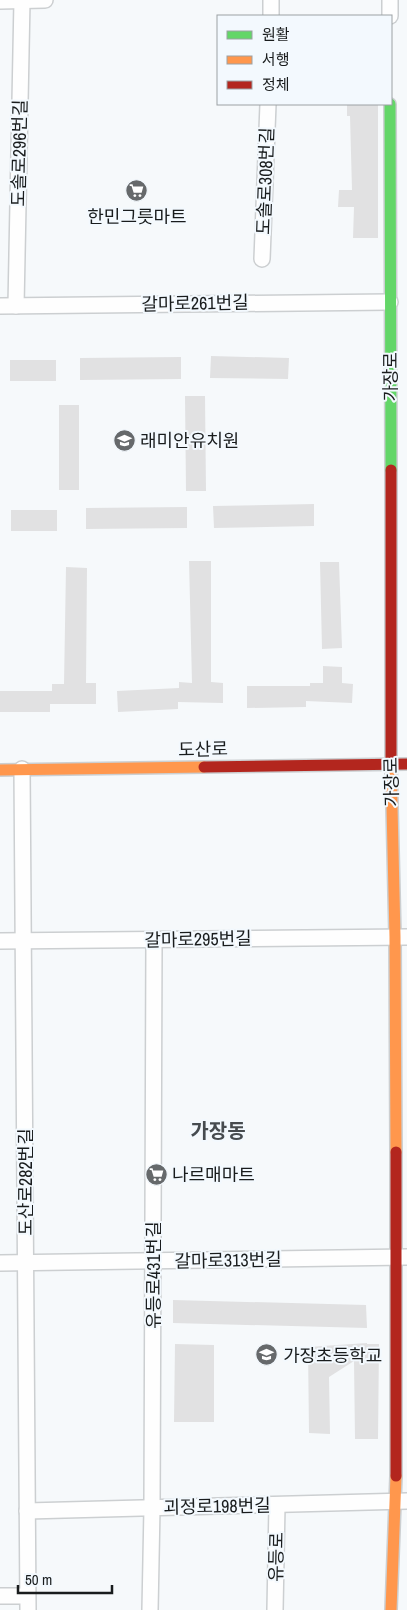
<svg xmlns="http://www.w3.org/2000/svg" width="407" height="1610" viewBox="0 0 407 1610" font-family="'Archivo Narrow','Noto Sans KR',sans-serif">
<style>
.building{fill:#e1e1e2}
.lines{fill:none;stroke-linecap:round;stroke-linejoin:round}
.street-casing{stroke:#cccfd1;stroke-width:18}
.fast-casing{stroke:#cccfd1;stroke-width:14}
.slow-casing{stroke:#cccfd1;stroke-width:14}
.jam-casing{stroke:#cccfd1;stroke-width:14}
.street{stroke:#fefefe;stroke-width:15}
.fast{stroke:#63d668;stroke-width:11}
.slow{stroke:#ff974d;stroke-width:11}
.jam{stroke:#b3261e;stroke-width:11}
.labels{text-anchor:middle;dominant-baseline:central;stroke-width:4;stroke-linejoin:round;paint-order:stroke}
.street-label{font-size:18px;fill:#191c1d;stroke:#f3f9fe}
.poi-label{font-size:18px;fill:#191c1d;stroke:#f3f9fe;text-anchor:start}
.quarter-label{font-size:20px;font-weight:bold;fill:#464b4f;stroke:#f3f9fe}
</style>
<rect width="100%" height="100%" fill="#f6f9fb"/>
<g class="building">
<polygon points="347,104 378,104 378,238 353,238 354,207 338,207 339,190 352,190 350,116 347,116"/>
<polygon points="211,356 289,358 288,379 210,378"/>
<polygon points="181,357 181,379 80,380 80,358"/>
<rect x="10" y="360" width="46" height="21"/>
<polygon points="185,396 205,396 206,491 186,491"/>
<rect x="59" y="405" width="20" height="85"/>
<polygon points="314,504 314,526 214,528 213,506"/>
<polygon points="187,507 187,528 86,529 86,508"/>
<rect x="11" y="510" width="46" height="21"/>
<polygon points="189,561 211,561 211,682 223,683 223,703 178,702 178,709 118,712 117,691 179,688 179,682 192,683"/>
<polygon points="320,562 339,562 342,648 322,649"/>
<polygon points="66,567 87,568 86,683 96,683 96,704 50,704 50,712 0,712 0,691 52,691 52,684 64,684"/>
<polygon points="323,666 342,667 342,683 353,684 352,703 306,701 306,707 247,708 247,686 310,686 310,683 323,683"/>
<polygon points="173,1300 366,1305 367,1328 173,1323"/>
<polygon points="367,1343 367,1344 379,1344 378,1439 355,1439 354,1361 329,1377 330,1434 309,1433 308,1347"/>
<polygon points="175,1344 214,1345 214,1422 174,1422"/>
</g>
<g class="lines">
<defs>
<g id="street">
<polyline points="390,0 390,16"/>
<polyline points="0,1 45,0"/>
<polyline points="271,16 271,0"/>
<polyline points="262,259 268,104"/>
<polyline points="0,306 390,302"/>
<polyline points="16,306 22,0"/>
<polyline points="22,769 28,1610"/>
<polyline points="0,941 407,937"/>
<polyline points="0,1263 407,1257"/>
<polyline points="27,1511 407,1501"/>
<polyline points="0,1596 27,1596"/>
<polyline points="150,1610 152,1508 154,940"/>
<polyline points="275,1610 277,1505"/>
</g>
<polyline id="fast" points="390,104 391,470"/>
<g id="slow">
<polyline points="391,763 395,937 396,1152"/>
<polyline points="0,770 204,767"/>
<polyline points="391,1610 396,1476"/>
</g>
<g id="jam">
<polyline points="391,470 391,763"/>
<polyline points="204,767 407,764"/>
<polyline points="396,1152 396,1476"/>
</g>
</defs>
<use href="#street" class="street-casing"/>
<use href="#fast" class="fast-casing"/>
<use href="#slow" class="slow-casing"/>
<use href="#jam" class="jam-casing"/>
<use href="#street" class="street"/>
<use href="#fast" class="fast"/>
<use href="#slow" class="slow"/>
<use href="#jam" class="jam"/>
</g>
<defs>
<symbol id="supermarket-disc" viewBox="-11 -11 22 22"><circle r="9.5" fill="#66696b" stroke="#f3f9fe"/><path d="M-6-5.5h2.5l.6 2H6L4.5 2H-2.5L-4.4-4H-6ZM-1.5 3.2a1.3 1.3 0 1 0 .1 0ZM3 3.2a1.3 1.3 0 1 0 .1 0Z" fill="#fff"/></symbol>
<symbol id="school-disc" viewBox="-11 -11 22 22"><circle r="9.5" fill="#66696b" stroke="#f3f9fe"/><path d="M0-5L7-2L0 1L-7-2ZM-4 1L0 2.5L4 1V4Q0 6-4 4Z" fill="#fff"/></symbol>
</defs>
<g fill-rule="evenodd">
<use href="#supermarket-disc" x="124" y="178" width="25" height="25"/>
<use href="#school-disc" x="112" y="428" width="25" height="25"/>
<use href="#supermarket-disc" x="144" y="1162" width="25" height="25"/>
<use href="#school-disc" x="254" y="1342" width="25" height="25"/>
</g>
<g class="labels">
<g class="street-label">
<text transform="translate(19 153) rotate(-89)">도솔로296번길</text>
<text transform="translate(265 181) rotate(-88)">도솔로308번길</text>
<text transform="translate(195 303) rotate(-1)">갈마로261번길</text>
<text transform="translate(390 377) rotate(-90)">가장로</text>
<text transform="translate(203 749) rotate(-1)">도산로</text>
<text transform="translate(391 782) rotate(-91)">가장로</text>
<text transform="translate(198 939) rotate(-1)">갈마로295번길</text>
<text transform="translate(25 1182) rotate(-90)">도산로282번길</text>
<text transform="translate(228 1260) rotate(-1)">갈마로313번길</text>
<text transform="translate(153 1275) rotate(-90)">유등로431번길</text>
<text transform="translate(217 1506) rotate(-1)">괴정로198번길</text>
<text transform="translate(276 1557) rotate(-89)">유등로</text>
</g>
<g class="poi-label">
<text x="137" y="216" text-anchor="middle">한민그릇마트</text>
<text x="140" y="440">래미안유치원</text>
<text x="172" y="1174">나르매마트</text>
<text x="283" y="1355">가장초등학교</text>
</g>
<g class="quarter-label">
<text x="218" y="1130">가장동</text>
</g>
</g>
<rect x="217" y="15" width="175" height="90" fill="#f3f9fe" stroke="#9ca1a4"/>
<rect x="227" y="31" width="25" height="8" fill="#63d668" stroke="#9ca1a4"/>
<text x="262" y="40" font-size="15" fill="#191c1d">원활</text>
<rect x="227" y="56" width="25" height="8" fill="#ff974d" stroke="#9ca1a4"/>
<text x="262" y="65" font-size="15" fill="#191c1d">서행</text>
<rect x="227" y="81" width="25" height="8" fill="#b3261e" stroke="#9ca1a4"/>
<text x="262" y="90" font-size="15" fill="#191c1d">정체</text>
<path d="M18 1585v8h94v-8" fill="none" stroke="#191c1d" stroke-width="2.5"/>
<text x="25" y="1585" font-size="15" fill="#191c1d" stroke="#f3f9fe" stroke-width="4" paint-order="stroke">50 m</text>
</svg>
